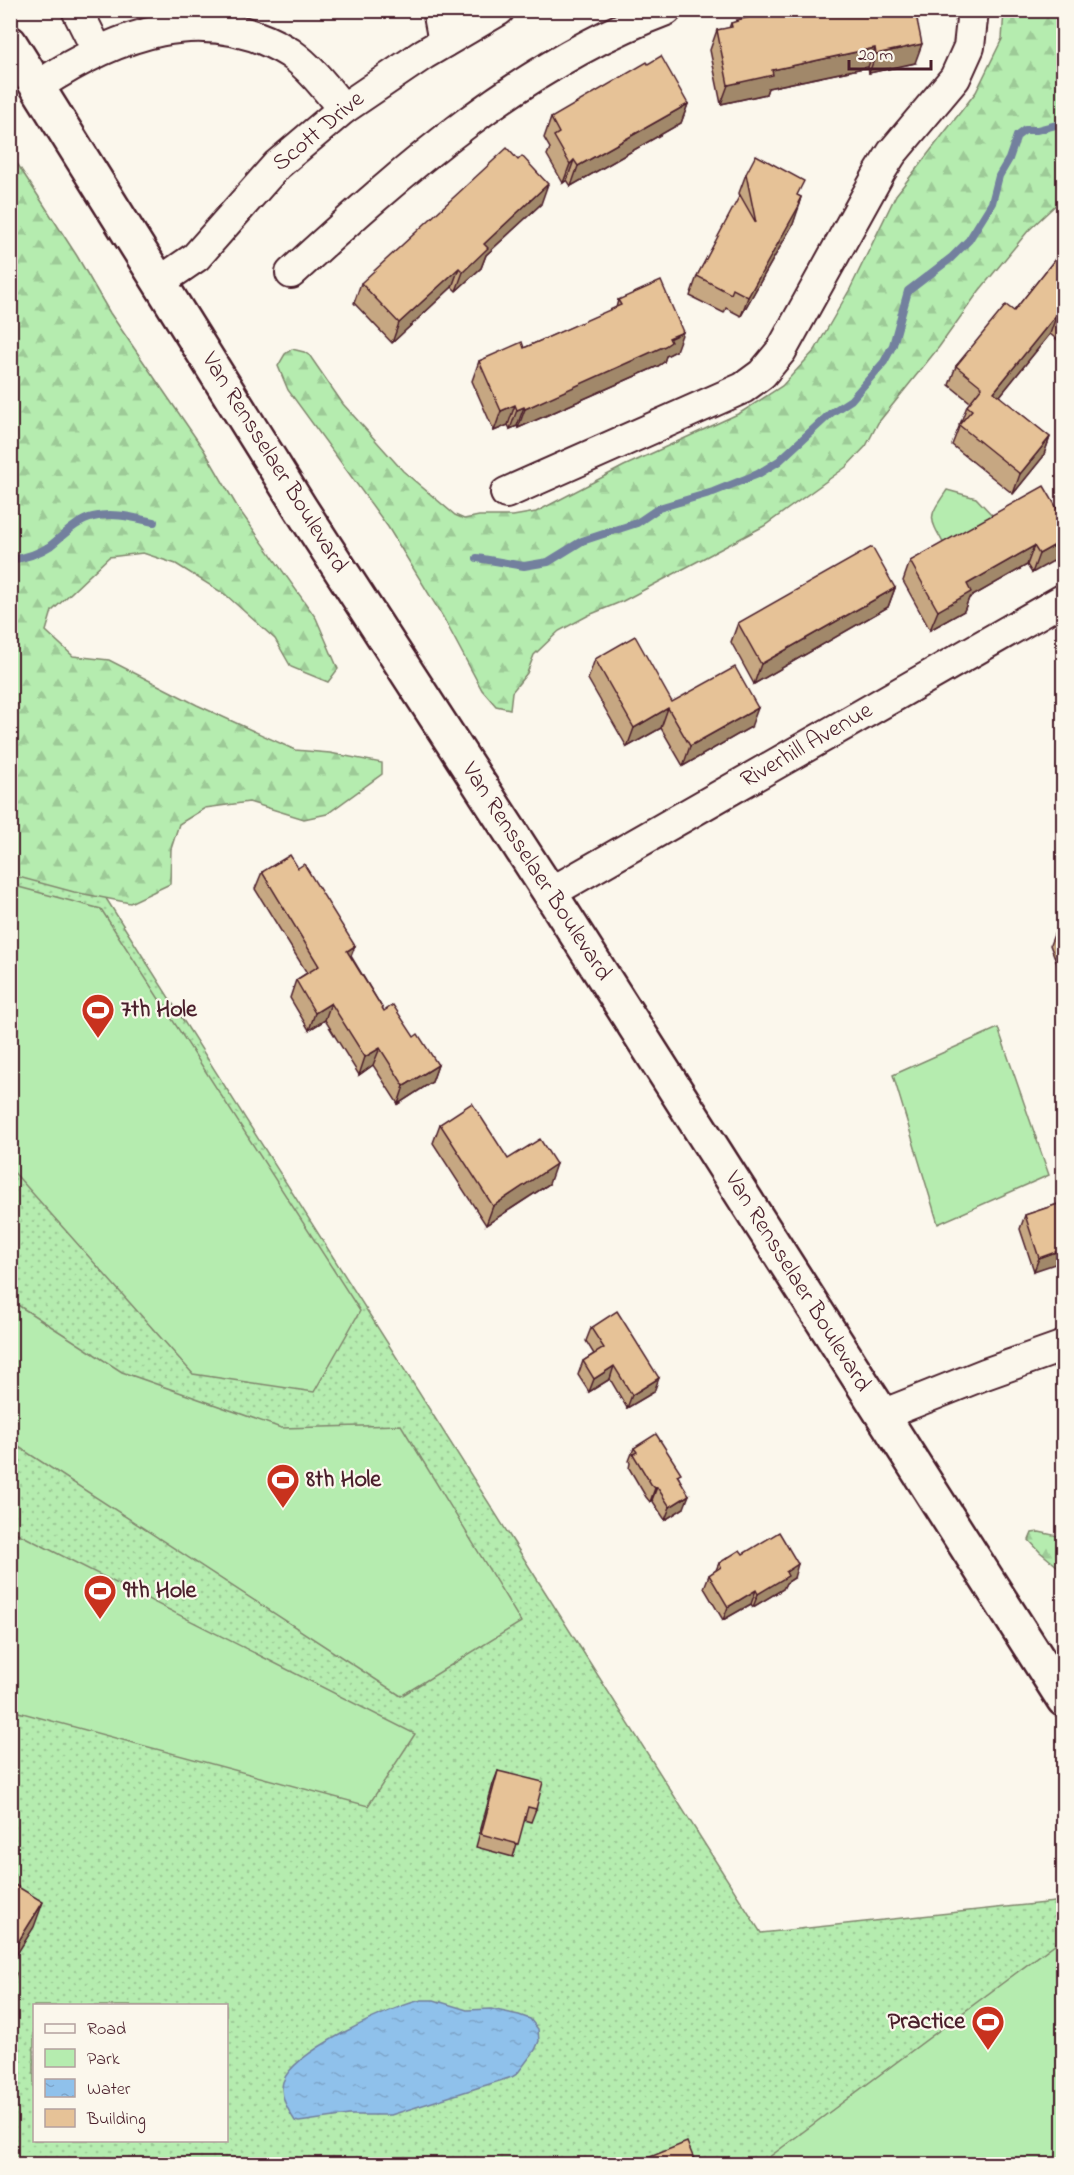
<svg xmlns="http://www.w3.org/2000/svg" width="1074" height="2175" viewBox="0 0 1074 2175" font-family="'Indie Flower',sans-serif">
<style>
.grass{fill:url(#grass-dots);stroke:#80866d;stroke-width:1.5;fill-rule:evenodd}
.forest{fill:url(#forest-firs);stroke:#80866d;stroke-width:1.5}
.park{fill:#b5ecaf;stroke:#80866d;stroke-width:1.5}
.water{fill:url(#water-ripples);stroke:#73809e;stroke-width:1.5}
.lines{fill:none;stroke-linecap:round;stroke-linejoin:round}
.stream{stroke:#73809e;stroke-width:8}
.street-casing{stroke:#4a1f2b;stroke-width:34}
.secondary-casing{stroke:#4a1f2b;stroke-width:38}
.street{stroke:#fbf7ec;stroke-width:30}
.secondary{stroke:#fbf7ec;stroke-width:33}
.wall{fill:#c6a782;stroke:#4a1f2b;stroke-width:1.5}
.shaded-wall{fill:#a1886a;stroke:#4a1f2b;stroke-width:1.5}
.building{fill:#e6c297;stroke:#4a1f2b;stroke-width:1.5}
.labels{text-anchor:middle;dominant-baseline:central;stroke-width:4.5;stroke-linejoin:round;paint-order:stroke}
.street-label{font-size:24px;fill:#4a1f2b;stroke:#fbf7ec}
.poi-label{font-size:24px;font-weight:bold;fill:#4a1f2b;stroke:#fbf7ec;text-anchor:start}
</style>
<defs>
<pattern id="grass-dots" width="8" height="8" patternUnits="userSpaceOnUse" patternTransform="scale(1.5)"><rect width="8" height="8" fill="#b5ecaf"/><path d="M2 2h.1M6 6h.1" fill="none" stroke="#9dca97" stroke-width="1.8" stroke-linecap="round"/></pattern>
<pattern id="forest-firs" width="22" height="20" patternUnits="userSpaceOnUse" patternTransform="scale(1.5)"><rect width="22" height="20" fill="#b5ecaf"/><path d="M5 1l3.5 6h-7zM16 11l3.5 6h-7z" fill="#9dca97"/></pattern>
<pattern id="water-ripples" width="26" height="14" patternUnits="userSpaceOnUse" patternTransform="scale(1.5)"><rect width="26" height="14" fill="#8fc1eb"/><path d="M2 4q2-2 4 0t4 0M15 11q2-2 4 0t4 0" fill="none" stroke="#7da5ca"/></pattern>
</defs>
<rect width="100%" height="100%" fill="#fbf7ec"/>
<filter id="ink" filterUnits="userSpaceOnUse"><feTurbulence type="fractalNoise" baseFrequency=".0167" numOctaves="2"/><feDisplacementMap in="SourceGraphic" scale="12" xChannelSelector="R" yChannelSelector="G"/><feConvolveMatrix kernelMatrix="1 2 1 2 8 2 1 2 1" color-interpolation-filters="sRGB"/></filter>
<g filter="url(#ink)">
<path class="grass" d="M11 830 71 843 761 1933 1064 1901 1063 2164H11ZM34 2006H226V2140H34Z"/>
<g class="forest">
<polygon points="1004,11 1063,11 1063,198 1028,231 979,291 939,347 878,423 866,446 846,467 764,526 623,601 589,615 559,631 534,655 527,673 512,692 510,709 496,706 482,690 443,617 388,527 288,390 278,366 285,354 292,349 304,352 310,356 343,404 403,471 455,515 464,519 479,516 513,516 536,512 624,466 740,413 782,386 815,350 850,289 896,195 976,92 1002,39"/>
<polygon points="11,154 77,256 110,313 204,450 238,508 316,618 338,669 328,682 291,667 275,639 226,595 176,564 143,553 109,557 52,611 46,631 73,656 109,660 197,705 295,750 330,753 382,763 382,774 327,814 304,819 249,802 205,808 179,824 171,849 170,884 130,903 74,892 11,875"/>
<polygon points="1039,1532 1063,1537 1063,1571 1040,1552 1029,1540 1032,1533"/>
</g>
<g class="park">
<path d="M947 490 976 498 994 517 945 546C928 516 928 518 947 490Z"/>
<polygon points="11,885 101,909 360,1311 314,1392 193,1374 11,1169"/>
<polygon points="998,1028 1049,1175 938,1224 893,1075"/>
<polygon points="10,1300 122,1372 281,1428 401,1425 521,1622 401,1696 11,1442"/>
<polygon points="11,1530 415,1734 368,1806 11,1710"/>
<polygon points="1063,1938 1063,2164 760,2164"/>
</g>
<path class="water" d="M422 2000H434L467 2010 491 2009 519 2015 530 2019 538 2029 539 2041 535 2050 517 2074 512 2077 391 2115H349L299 2122 295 2121C288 2110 279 2095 283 2082 292 2052 392 2006 422 2000Z"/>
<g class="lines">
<g class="stream">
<polyline points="477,558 524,566 548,562 582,541 637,523 659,508 713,492 758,474 779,461 831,413 851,400 884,362 893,345 908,291 951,258 969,240 992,203 999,176 1009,159 1017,136 1025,130 1037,130 1064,123"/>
<path d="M10 560C25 558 38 554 50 546 63 536 76 521 93 517 114 512 134 518 154 522"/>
</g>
<defs>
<g id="street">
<polyline points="77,10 97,50"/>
<polyline points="438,10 444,42"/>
<path d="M38 86C115 35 204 0 290 53 311 68 326 88 343 109"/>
<path d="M291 273C403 170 522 64 666 10"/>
<polyline points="161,281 196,257 277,165 343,109 424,54 499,10"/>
<polyline points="506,493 743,388 762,374 781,351 880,172 892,153 955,78 969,47 973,10"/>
<polyline points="550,893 1064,599"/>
<polyline points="882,1415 985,1374 1064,1346"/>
</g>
<polyline id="secondary" points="10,43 301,509 550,893 1064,1700"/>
</defs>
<use href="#street" class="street-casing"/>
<use href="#secondary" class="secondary-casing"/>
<use href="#street" class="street"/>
<use href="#secondary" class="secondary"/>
</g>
<g class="wall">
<polygon points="781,10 915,63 869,73 868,67 768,88 766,94 721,104 710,50 717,30 729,28 731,23 737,22 737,20"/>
<polygon points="688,104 681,123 571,186 567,180 563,183 547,155 550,148 544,138 551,118"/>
<polygon points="746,174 801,197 793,224 741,316 726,308 724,313 690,296 697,276 740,197 739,193"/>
<polygon points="541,204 486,255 481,268 456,291 452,287 392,343 354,303 361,283"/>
<polygon points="1064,248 1064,335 1059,341 1050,334 999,397 1050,437 1043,457 1013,494 952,445 967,406 970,402 949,385 956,366 1014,311"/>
<polygon points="618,300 676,351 666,356 664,362 658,366 518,428 517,426 510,429 508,425 494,431 472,381 479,361 524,348 616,308"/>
<polygon points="1064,520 1032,573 1027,565 969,598 964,611 930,630 903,581 910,561"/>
<polygon points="895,588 888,607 754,684 731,642 738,623"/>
<polygon points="595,659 672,702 751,727 683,766 661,728 627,747 588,679"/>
<polygon points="262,872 351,956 384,1011 414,1037 438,1065 432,1082 398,1104 373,1065 359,1075 325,1020 309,1030 290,998 296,980 307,973 255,889"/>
<polygon points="1064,928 1064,974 1061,974 1050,945 1055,932"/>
<polygon points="440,1124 508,1159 549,1184 486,1225 433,1143"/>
<polygon points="1064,1202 1034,1271 1020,1229 1025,1215"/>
<polygon points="591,1328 654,1392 627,1408 610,1379 589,1392 578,1375 583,1361 594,1354 586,1341"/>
<polygon points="634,1448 679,1478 684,1508 665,1520 652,1500 650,1502 646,1497 629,1468 630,1463 629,1461"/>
<polygon points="743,1554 794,1578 786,1583 783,1589 753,1607 751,1604 723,1620 704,1588 709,1575 716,1570 719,1563"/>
<polygon points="498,1771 536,1809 531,1822 524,1820 513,1857 476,1847 493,1784"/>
</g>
<g class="shaded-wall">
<polygon points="922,44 915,63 869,73 876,54"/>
<polygon points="875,48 868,67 768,88 766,94 721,104 728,85 772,70"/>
<polygon points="688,104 681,123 571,186 578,166"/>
<polygon points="574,160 567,180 563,183 570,164"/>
<polygon points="548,184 541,204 486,255 481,268 456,291 463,272 484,244"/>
<polygon points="801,197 797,210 800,204 793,224 741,316 748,297"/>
<polygon points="459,268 452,287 392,343 399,323"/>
<polygon points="1057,314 1050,334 987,412 994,392"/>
<polygon points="1064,329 1064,335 1059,341"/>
<polygon points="683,332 676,351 666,356 664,362 658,366 518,428 525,409"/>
<polygon points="515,405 508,425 494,431 501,411"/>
<polygon points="524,407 517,426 510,429 517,410"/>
<polygon points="1050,437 1043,457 1013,494 1020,474"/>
<polygon points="1064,540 1064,555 1032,573 1039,554"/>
<polygon points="1034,546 1027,565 969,598 964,611 930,630 938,611 967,584"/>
<polygon points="895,588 888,607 754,684 761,664"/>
<polygon points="668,708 661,728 627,747 634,728"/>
<polygon points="758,708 751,727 683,766 690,746"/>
<polygon points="355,946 348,964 347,951"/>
<polygon points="331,1003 325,1020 309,1030 315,1013"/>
<polygon points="380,1048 373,1065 359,1075 365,1057"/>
<polygon points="438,1065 432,1082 398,1104 404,1086"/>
<polygon points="556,1164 549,1184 486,1225 493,1206"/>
<polygon points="1064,1249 1064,1261 1034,1271 1039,1258"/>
<polygon points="614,1366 610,1379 589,1392 594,1379"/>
<polygon points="659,1378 654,1392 627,1408 632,1395"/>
<polygon points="657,1487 652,1500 650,1502 655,1488"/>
<polygon points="689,1495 684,1508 665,1520 670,1507"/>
<polygon points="798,1564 794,1578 786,1583 783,1589 753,1607 758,1594 786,1572"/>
<polygon points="756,1590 751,1604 723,1620 728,1607"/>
<polygon points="43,1902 34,1927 10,1965 18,1942"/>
</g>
<g class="building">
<polygon points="781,10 915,10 922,44 876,54 875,48 772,70 773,75 728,85 717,30 732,27 731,23 738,21 737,20"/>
<polygon points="661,56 688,104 578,166 574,160 570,164 554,136 559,133 551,118 647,62 648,64"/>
<polygon points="507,148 518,160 522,156 548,184 484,244 488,248 463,272 459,268 399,323 361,283"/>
<polygon points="756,155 804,181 797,195 801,197 798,203 800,204 748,297 733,289 731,294 697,276 740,195 756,223 746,174"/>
<polygon points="1064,248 1064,319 1057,314 994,392 1050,437 1020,474 959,425 972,410 967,406 982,387 956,366 1006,305 1014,311"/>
<polygon points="661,281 683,332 669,338 671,342 665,346 525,409 524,407 517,410 515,405 501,411 479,361 522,342 524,348 621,305 618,300"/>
<polygon points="1044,486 1064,520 1064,540 1039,554 1034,546 967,584 971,592 938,611 910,561"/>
<polygon points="872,547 895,588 761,664 738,623"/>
<polygon points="635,636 672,702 735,667 758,708 690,746 668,708 634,728 595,659"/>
<polygon points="290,855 298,868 304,864 355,946 347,951 384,1011 393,1005 414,1037 418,1034 438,1065 404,1086 380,1048 365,1057 331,1003 315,1013 296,980 319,966 262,872"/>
<polygon points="1064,928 1064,955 1055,932"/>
<polygon points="472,1103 508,1159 540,1139 556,1164 493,1206 440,1124"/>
<polygon points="1064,1202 1064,1249 1039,1258 1025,1215"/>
<polygon points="617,1311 659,1378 632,1395 614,1366 594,1379 583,1361 604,1348 591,1328"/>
<polygon points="656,1434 681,1473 677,1475 689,1495 670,1507 657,1487 655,1488 651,1484 633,1454 637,1452 634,1448"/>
<polygon points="779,1532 798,1564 786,1572 788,1576 758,1594 756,1590 728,1607 709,1575 721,1567 719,1563 740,1550 743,1554"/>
<polygon points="498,1771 543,1782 536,1809 528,1807 518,1844 481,1834"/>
<polygon points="10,1882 43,1902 18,1942 11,1972 16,1973 11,1995"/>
<polygon points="687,2142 696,2164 633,2164"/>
</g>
</g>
<defs>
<symbol id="stadium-pin" viewBox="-11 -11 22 30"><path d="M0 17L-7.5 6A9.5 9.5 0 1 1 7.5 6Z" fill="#c8321e" stroke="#fbf7ec"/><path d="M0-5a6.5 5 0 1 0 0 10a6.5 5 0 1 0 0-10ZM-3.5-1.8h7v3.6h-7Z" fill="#fff"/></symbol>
</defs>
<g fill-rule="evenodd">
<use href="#stadium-pin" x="79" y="991" width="38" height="52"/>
<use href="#stadium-pin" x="264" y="1461" width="38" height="52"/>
<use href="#stadium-pin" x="81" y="1572" width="38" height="52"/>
<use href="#stadium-pin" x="969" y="2003" width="38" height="52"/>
</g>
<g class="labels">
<g class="street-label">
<text transform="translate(319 132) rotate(-40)">Scott Drive</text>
<text transform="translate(274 463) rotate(58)">Van Rensselaer Boulevard</text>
<text transform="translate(807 746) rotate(-30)">Riverhill Avenue</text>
<text transform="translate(536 872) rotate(57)">Van Rensselaer Boulevard</text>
<text transform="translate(797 1282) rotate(58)">Van Rensselaer Boulevard</text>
</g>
<g class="poi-label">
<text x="121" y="1010">7th Hole</text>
<text x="306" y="1480">8th Hole</text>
<text x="123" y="1591">9th Hole</text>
<text x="965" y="2022" text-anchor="end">Practice</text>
</g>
</g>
<rect width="1074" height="2175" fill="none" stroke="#fbf7ec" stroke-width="36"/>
<rect x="18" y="18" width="1038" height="2139" fill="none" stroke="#4a1f2b" stroke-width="2" filter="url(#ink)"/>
<rect x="33" y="2004" width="195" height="138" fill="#fbf7ec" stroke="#b4a19f" stroke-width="1.5"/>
<rect x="45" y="2024" width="30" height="9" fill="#fbf7ec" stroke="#b4a19f" stroke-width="1.5"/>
<text x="87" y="2034" font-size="18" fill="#4a1f2b">Road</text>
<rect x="45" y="2049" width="30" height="18" fill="#b5ecaf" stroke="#b4a19f" stroke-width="1.5"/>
<text x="87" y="2064" font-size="18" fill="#4a1f2b">Park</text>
<rect x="45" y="2079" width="30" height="18" fill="url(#water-ripples)" stroke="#b4a19f" stroke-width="1.5"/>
<text x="87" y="2094" font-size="18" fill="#4a1f2b">Water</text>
<rect x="45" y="2109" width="30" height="18" fill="#e6c297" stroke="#b4a19f" stroke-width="1.5"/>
<text x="87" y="2124" font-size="18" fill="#4a1f2b">Building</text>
<path d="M849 60v9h82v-9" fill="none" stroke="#4a1f2b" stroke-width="3"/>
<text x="858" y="60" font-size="18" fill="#4a1f2b" stroke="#fbf7ec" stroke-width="4.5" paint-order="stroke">20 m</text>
</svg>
